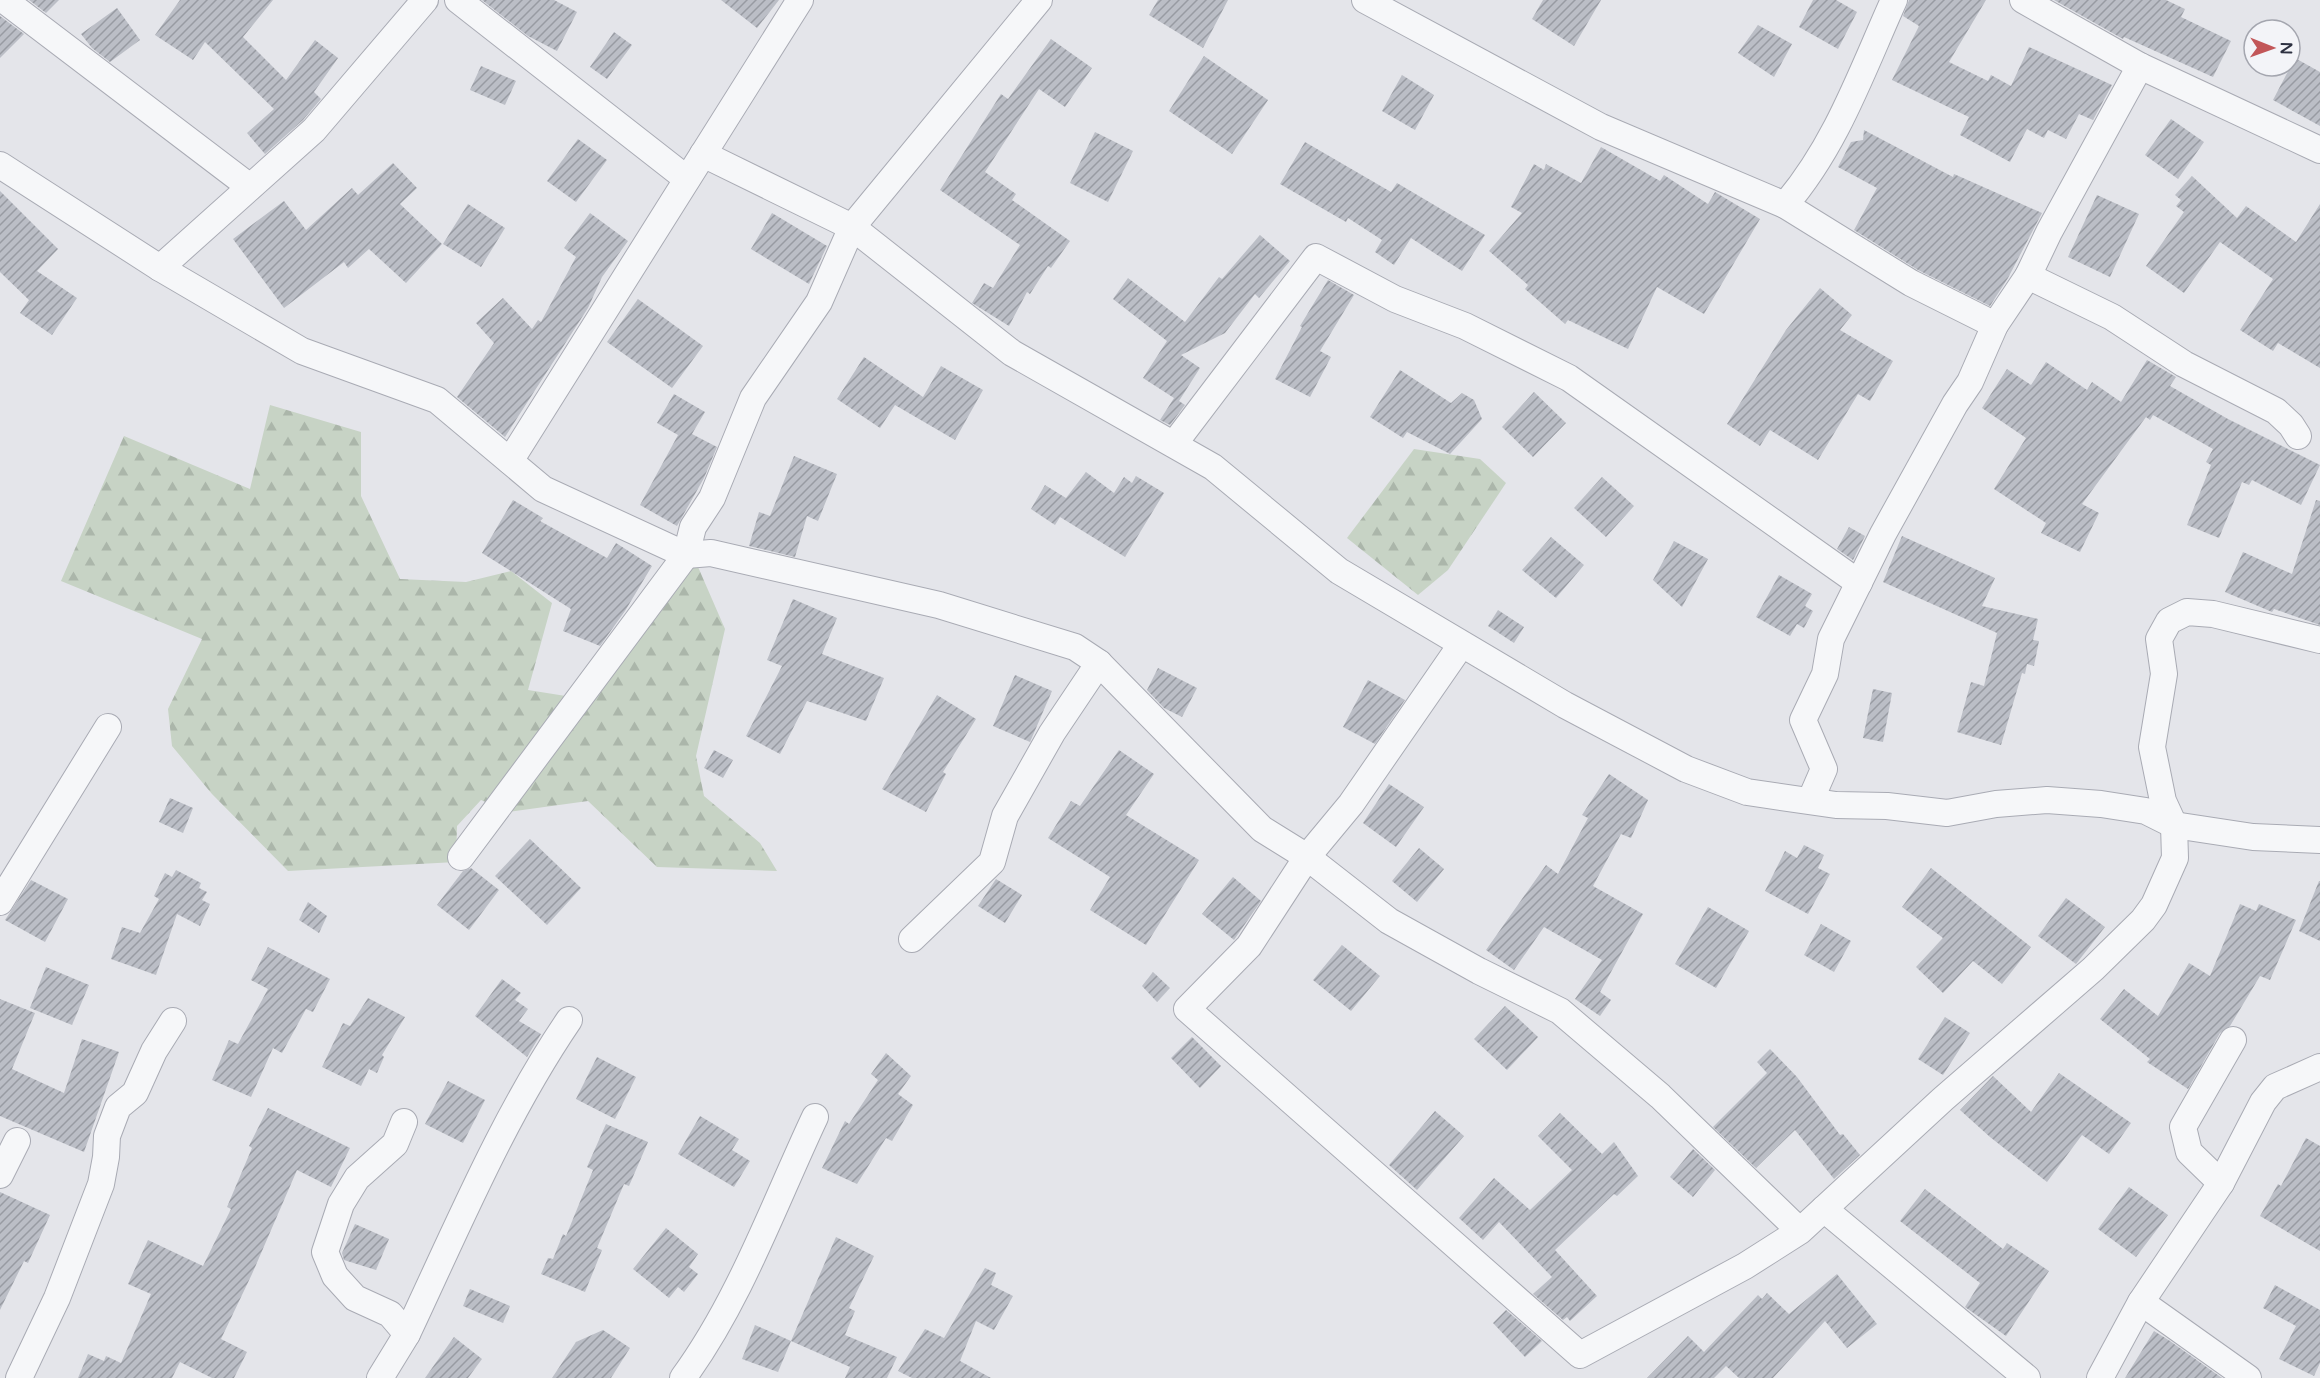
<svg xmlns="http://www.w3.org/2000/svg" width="2320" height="1378" viewBox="0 0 2320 1378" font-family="'Varela Round',sans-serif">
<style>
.forest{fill:url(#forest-firs)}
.building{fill:url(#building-hatch)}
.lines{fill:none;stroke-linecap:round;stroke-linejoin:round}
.minor-casing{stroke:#a9abb4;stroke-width:28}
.minor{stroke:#f6f7f9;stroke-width:26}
</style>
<defs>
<pattern id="forest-firs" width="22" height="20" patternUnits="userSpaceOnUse" patternTransform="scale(1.5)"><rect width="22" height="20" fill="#c7d3c5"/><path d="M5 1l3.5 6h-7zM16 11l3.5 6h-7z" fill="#abb6aa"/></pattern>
<pattern id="building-hatch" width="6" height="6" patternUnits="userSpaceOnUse" patternTransform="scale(1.5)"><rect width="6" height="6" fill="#bbbec6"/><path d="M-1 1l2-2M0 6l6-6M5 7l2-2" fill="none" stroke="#989ba2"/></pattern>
</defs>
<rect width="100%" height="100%" fill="#e4e5ea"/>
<g class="forest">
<polygon points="270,405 361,432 361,496 400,579 466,582 511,571 552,603 528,690 572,697 695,560 725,629 696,756 704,796 760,843 777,871 657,867 588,801 508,812 481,800 457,826 456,862 288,871 212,794 172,746 168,709 202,639 61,581 124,436 250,489"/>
<polygon points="1414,449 1480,459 1506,483 1448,570 1418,595 1347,538"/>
</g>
<g class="building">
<polygon points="29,0 59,0 46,13"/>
<polygon points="180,0 273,0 243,37 286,80 315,40 338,58 314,92 321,99 303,120 265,154 247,133 274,109 205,42 193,60 155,35"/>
<polygon points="482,0 554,0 577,12 557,51 528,36"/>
<polygon points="721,0 779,0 757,28"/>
<polygon points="1158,0 1228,0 1203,48 1149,15"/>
<polygon points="1543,0 1601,0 1574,46 1532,19"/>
<polygon points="1813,0 1836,0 1857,12 1838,49 1799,27"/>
<polygon points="1909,0 1986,0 1949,62 1988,81 1991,75 2011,86 2029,47 2112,85 2093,120 2079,114 2066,139 2048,130 2044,138 2027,129 2010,162 1960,135 1969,117 1892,80 1919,26 1903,16"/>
<polygon points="2054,0 2166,0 2185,9 2181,17 2231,41 2213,77 2124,37 2123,39"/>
<polygon points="117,8 140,40 110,62 92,48 81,34"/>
<polygon points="0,16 24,34 0,58"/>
<polygon points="1758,25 1792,44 1774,77 1738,53"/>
<polygon points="614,32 632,45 607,79 590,67"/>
<polygon points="1051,39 1092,68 1065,107 1039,89 985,172 1016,194 1012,200 1070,241 1051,268 1048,266 1030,294 1027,292 1009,326 972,303 984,283 993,288 1020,245 940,190 1001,94 1008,99"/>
<polygon points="1204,56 1268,100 1232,154 1169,111"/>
<polygon points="2295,58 2320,72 2320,126 2273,100"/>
<polygon points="481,66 516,81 505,105 470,90"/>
<polygon points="1402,75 1434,95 1415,130 1382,111"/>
<polygon points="2171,119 2204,142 2178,179 2145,155"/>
<polygon points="1864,130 1953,177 1954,174 2042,213 2008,278 1990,306 1918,270 1854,230 1877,188 1838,167 1851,142 1863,140"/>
<polygon points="1095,132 1133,151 1108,202 1070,183"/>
<polygon points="578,139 607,160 576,202 547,181"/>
<polygon points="1305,142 1391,192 1397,183 1485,235 1462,271 1411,238 1394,265 1375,252 1382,240 1348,218 1346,222 1280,184"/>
<polygon points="1601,147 1660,181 1664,175 1708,204 1715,192 1760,219 1704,314 1657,287 1628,349 1568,320 1565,324 1525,289 1528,285 1489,251 1522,213 1511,207 1534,164 1544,170 1546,164 1581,183"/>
<polygon points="393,163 417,188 400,204 442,244 406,283 369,249 348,268 344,262 284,308 233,239 284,201 306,230 352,188 358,195"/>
<polygon points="2192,176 2237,218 2246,206 2296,242 2320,204 2320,368 2278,343 2273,351 2240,330 2273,279 2220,242 2184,293 2146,266 2184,212 2176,206 2181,200 2175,195"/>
<polygon points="0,191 58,249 37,271 77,298 52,335 20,313 29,300 0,272"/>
<polygon points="2097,195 2139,214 2110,277 2068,257"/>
<polygon points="468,204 505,228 481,267 443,244"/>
<polygon points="590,213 628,241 602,277 588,308 505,437 457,397 494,343 476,323 503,298 532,329 538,320 541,322 576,257 564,248"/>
<polygon points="772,213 827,246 809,284 751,249"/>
<polygon points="1260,235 1290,261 1259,298 1255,294 1225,333 1181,355 1200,368 1179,401 1185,405 1170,425 1160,420 1174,398 1143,378 1167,341 1113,299 1128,278 1185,322 1219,277 1222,279"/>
<polygon points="1328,280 1354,295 1320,351 1331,357 1310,397 1275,379 1302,327 1300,326"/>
<polygon points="1820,288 1852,315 1840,330 1893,361 1870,401 1858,394 1818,460 1770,430 1760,446 1727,424 1786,330"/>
<polygon points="638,299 703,346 672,388 607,342"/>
<polygon points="864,357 923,397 941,366 983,390 955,440 895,405 880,428 837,399"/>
<polygon points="2147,360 2176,377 2170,386 2228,419 2320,465 2301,505 2252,480 2249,485 2242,482 2219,538 2187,525 2211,465 2206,462 2213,449 2153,415 2150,420 2146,417 2082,504 2099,513 2080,552 2041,533 2046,523 1994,489 2026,438 1982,408 2007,369 2031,385 2046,362 2087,390 2092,382 2121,402"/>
<polygon points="1400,370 1451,403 1462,393 1474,400 1482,419 1450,454 1407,432 1403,438 1370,417"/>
<polygon points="1534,392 1566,423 1533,457 1502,427"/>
<polygon points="674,394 705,412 692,434 717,447 704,478 677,526 640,505 678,435 657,423"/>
<polygon points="794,456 837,474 818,521 807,516 795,557 749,546 759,512 770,516"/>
<polygon points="1086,472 1114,493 1124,477 1132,483 1136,476 1164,493 1125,557 1060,517 1055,525 1031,509 1045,485 1066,498"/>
<polygon points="1602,477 1634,506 1606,537 1574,508"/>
<polygon points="513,500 543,518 540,521 607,558 616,543 652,566 625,611 600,646 563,631 571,609 482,553"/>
<polygon points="2316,500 2320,501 2320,625 2274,609 2272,612 2225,592 2243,552 2292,574"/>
<polygon points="1849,527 1865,536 1853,560 1837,549"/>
<polygon points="1902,536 1995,578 1982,606 2038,619 2033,640 2039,641 2034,666 2027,664 2025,674 2022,673 2001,745 1957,732 1971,682 1984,686 1997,633 1883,582"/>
<polygon points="1551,537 1584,565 1556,598 1522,570"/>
<polygon points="1674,541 1708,559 1682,607 1653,580"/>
<polygon points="1779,575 1812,594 1805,606 1813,611 1804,628 1797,624 1790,636 1756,617"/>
<polygon points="793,599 837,618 822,654 884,678 866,721 807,701 780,754 746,736 782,666 767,660"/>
<polygon points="1498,610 1524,627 1514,643 1488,626"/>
<polygon points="1158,668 1197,688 1182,717 1164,708 1147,690"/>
<polygon points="1015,675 1052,691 1030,742 993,726"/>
<polygon points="1368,680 1405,700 1375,744 1343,727"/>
<polygon points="1873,689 1892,693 1883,742 1863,738"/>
<polygon points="937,695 976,719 943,772 946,774 926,812 882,789"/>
<polygon points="714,750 733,760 723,778 704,768"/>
<polygon points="1119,750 1154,774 1126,815 1199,860 1146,945 1090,910 1110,877 1048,838 1071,801 1080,806"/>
<polygon points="1609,774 1648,800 1631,838 1621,834 1593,886 1643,914 1600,992 1611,1000 1600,1016 1575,999 1602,960 1544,927 1514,970 1486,950 1546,865 1558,874 1588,818 1582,815"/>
<polygon points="1389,784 1424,807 1396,847 1363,823"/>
<polygon points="170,798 193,808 183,833 159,822"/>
<polygon points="530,839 581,888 547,925 495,876"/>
<polygon points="1804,845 1824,855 1818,868 1830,874 1808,914 1765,891 1785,851 1797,858"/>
<polygon points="1419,848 1444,869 1417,902 1392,881"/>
<polygon points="471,868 499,890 469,930 437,905 463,871"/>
<polygon points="1931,868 2031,947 2002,984 1973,961 1943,993 1916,967 1943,938 1902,907"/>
<polygon points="176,870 201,883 199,888 207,892 202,900 210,904 200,926 177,914 156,975 111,959 122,927 140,933 159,899 154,896 165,873 172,877"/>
<polygon points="1233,877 1261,901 1234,940 1202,914"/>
<polygon points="996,879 1022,895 1005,923 978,906"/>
<polygon points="31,880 68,899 45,942 5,920"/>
<polygon points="2319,881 2320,881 2320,941 2299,931"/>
<polygon points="2066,898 2105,927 2076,964 2038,936"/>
<polygon points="308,902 327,916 319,933 299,920"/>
<polygon points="2240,904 2256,911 2259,904 2296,920 2270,980 2260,976 2230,1026 2220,1033 2188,1089 2147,1062 2150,1059 2100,1019 2124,989 2158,1016 2189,963 2210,976"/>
<polygon points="1708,907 1749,931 1716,988 1675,964"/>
<polygon points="1821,924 1851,941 1834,972 1804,955"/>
<polygon points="1342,945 1380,976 1351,1011 1313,980"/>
<polygon points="268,947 330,979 313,1012 306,1009 282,1053 273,1048 251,1097 212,1080 229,1040 238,1044 268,989 251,980"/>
<polygon points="46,967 89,985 72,1025 30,1008"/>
<polygon points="1153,972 1170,988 1157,1002 1142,986"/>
<polygon points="502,979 521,993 515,1000 528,1009 519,1021 541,1034 527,1057 475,1016"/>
<polygon points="368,998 405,1017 382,1055 384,1057 377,1073 369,1069 361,1086 322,1067 343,1023 350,1026"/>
<polygon points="0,999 35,1013 12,1069 64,1093 82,1039 119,1052 84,1152 0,1116"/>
<polygon points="1505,1006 1538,1037 1507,1070 1474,1039"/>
<polygon points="1945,1017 1970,1033 1943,1075 1918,1059"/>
<polygon points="1192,1037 1221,1066 1200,1088 1171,1058"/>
<polygon points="1770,1049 1797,1077 1840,1135 1843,1134 1860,1155 1834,1179 1795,1130 1756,1168 1713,1127 1767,1073 1757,1062"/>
<polygon points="886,1053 911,1076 898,1094 913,1105 892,1141 886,1138 857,1184 822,1168 845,1121 849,1124 878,1080 871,1074"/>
<polygon points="597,1057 636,1077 615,1119 576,1099"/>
<polygon points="2059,1073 2131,1123 2109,1154 2082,1135 2047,1182 1990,1137 1960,1110 1993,1076 2031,1112"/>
<polygon points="448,1081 485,1100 463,1143 425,1124"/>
<polygon points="268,1108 350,1148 331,1187 297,1170 252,1274 221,1339 247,1352 234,1378 212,1378 180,1362 172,1378 78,1378 88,1354 104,1361 106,1356 121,1363 151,1294 128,1284 148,1240 203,1266 231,1209 227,1207 252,1148 249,1146"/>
<polygon points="1435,1111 1464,1136 1417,1190 1389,1165"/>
<polygon points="1560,1113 1602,1154 1614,1142 1638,1176 1617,1196 1614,1194 1555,1250 1597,1296 1570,1321 1567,1317 1563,1320 1533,1294 1552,1277 1499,1222 1483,1240 1459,1218 1494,1178 1530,1210 1572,1170 1538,1136"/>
<polygon points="700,1116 739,1139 732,1150 750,1161 734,1187 678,1154"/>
<polygon points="606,1124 648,1142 629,1186 624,1184 597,1248 602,1250 585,1292 541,1274 548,1258 553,1259 563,1234 566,1236 593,1170 587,1167"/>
<polygon points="2306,1138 2320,1146 2320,1251 2260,1216 2278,1184 2281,1186"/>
<polygon points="1693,1149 1715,1170 1693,1197 1670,1177"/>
<polygon points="2129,1187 2168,1215 2136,1257 2098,1229"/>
<polygon points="1925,1189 2003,1249 2007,1243 2049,1271 2006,1336 1965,1307 1980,1283 1900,1221"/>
<polygon points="0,1192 50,1215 28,1263 24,1261 0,1310"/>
<polygon points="355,1224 389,1239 376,1270 344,1260 342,1253"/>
<polygon points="666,1228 698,1254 689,1267 698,1274 684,1292 678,1287 669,1298 633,1269"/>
<polygon points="836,1237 874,1256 849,1308 855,1311 845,1335 897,1357 887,1378 845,1378 850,1367 791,1341"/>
<polygon points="985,1268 996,1273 991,1285 1013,1296 994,1330 976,1321 960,1361 991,1378 912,1378 898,1371 925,1329 944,1338"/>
<polygon points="1837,1274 1877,1324 1847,1348 1825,1321 1773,1378 1739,1378 1726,1366 1714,1378 1647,1378 1688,1336 1704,1352 1758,1295 1762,1299 1767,1293 1789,1314"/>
<polygon points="2275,1285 2320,1310 2320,1363 2314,1376 2279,1359 2296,1326 2263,1308"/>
<polygon points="470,1289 510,1306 503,1323 463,1306"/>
<polygon points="1506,1310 1542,1341 1525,1357 1493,1323"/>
<polygon points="755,1325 791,1341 778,1372 742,1359"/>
<polygon points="603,1330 630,1348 611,1378 552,1378 576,1342"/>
<polygon points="2154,1331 2170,1341 2222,1378 2125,1378"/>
<polygon points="454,1337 482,1359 468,1378 425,1378"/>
</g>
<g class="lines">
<defs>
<g id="minor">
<polyline points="4,0 250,187"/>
<polyline points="458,0 687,179"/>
<polyline points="1365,0 1601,127 1785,205"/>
<path d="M1894 0C1862 71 1836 146 1785 205L1911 283 1995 325"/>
<polyline points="2023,0 2140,66 2320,150"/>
<polyline points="703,154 852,227 1012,353 1213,467 1339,571 1565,705 1686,769 1747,792 1836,805 1887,806 1947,813 1996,804 2047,800 2101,804 2146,811 2174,825 2253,837 2320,840"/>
<polyline points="0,165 160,268 302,351 437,400 543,489 686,555 711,553 939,605 1075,647 1099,663"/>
<polyline points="160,268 314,130 425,0"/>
<polyline points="2028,276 2112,317 2184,364 2276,411 2291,425 2298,436"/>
<polyline points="1174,444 1316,257 1395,299 1465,326 1569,378 1859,583"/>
<polyline points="510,461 800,0"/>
<polyline points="1811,799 1824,769 1803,720 1825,674 1831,639 1883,534 1955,404 1970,382 1995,325 2028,276 2049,232 2140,66"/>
<polyline points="461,857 686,555 693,527 712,498 753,398 819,302 852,227 1039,0"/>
<polyline points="0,902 108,727"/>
<polyline points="912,939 992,862 1005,816 1052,733 1099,663 1262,829 1307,857 1351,804 1461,645"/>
<polyline points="0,1175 17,1141"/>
<polyline points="2221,1183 2189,1152 2183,1127 2233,1040"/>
<polyline points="1824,1209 2027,1378"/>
<polyline points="1800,1231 1660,1096 1560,1011 1479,971 1389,921 1307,857 1249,946 1187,1009 1580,1355 1745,1266 1800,1231 1943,1099 2093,969 2143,920 2154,905 2175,858 2174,825 2163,801 2152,747 2164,674 2159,639 2169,621 2187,612 2213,614 2320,640"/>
<polyline points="2141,1302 2248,1378"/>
<path d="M407 1334C457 1228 503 1117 569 1020"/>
<polyline points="19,1378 57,1298 101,1184 106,1157 107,1136 118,1107 135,1093 154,1051 173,1021"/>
<polyline points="380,1378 407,1334 390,1314 355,1298 335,1276 325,1252 341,1204 357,1178 395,1144 404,1122"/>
<path d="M683 1378C740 1300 774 1204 815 1117"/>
<polyline points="2100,1378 2141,1302 2221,1183 2263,1102 2275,1087 2320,1067"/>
</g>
</defs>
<use href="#minor" class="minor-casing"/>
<use href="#minor" class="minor"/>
</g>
<g transform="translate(2272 48) rotate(91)"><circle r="28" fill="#f3f4f8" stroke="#a4a6af" stroke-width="1.5"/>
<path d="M0-4.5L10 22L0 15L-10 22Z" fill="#c25658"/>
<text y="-9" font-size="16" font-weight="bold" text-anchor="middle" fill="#2d3141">N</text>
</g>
</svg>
